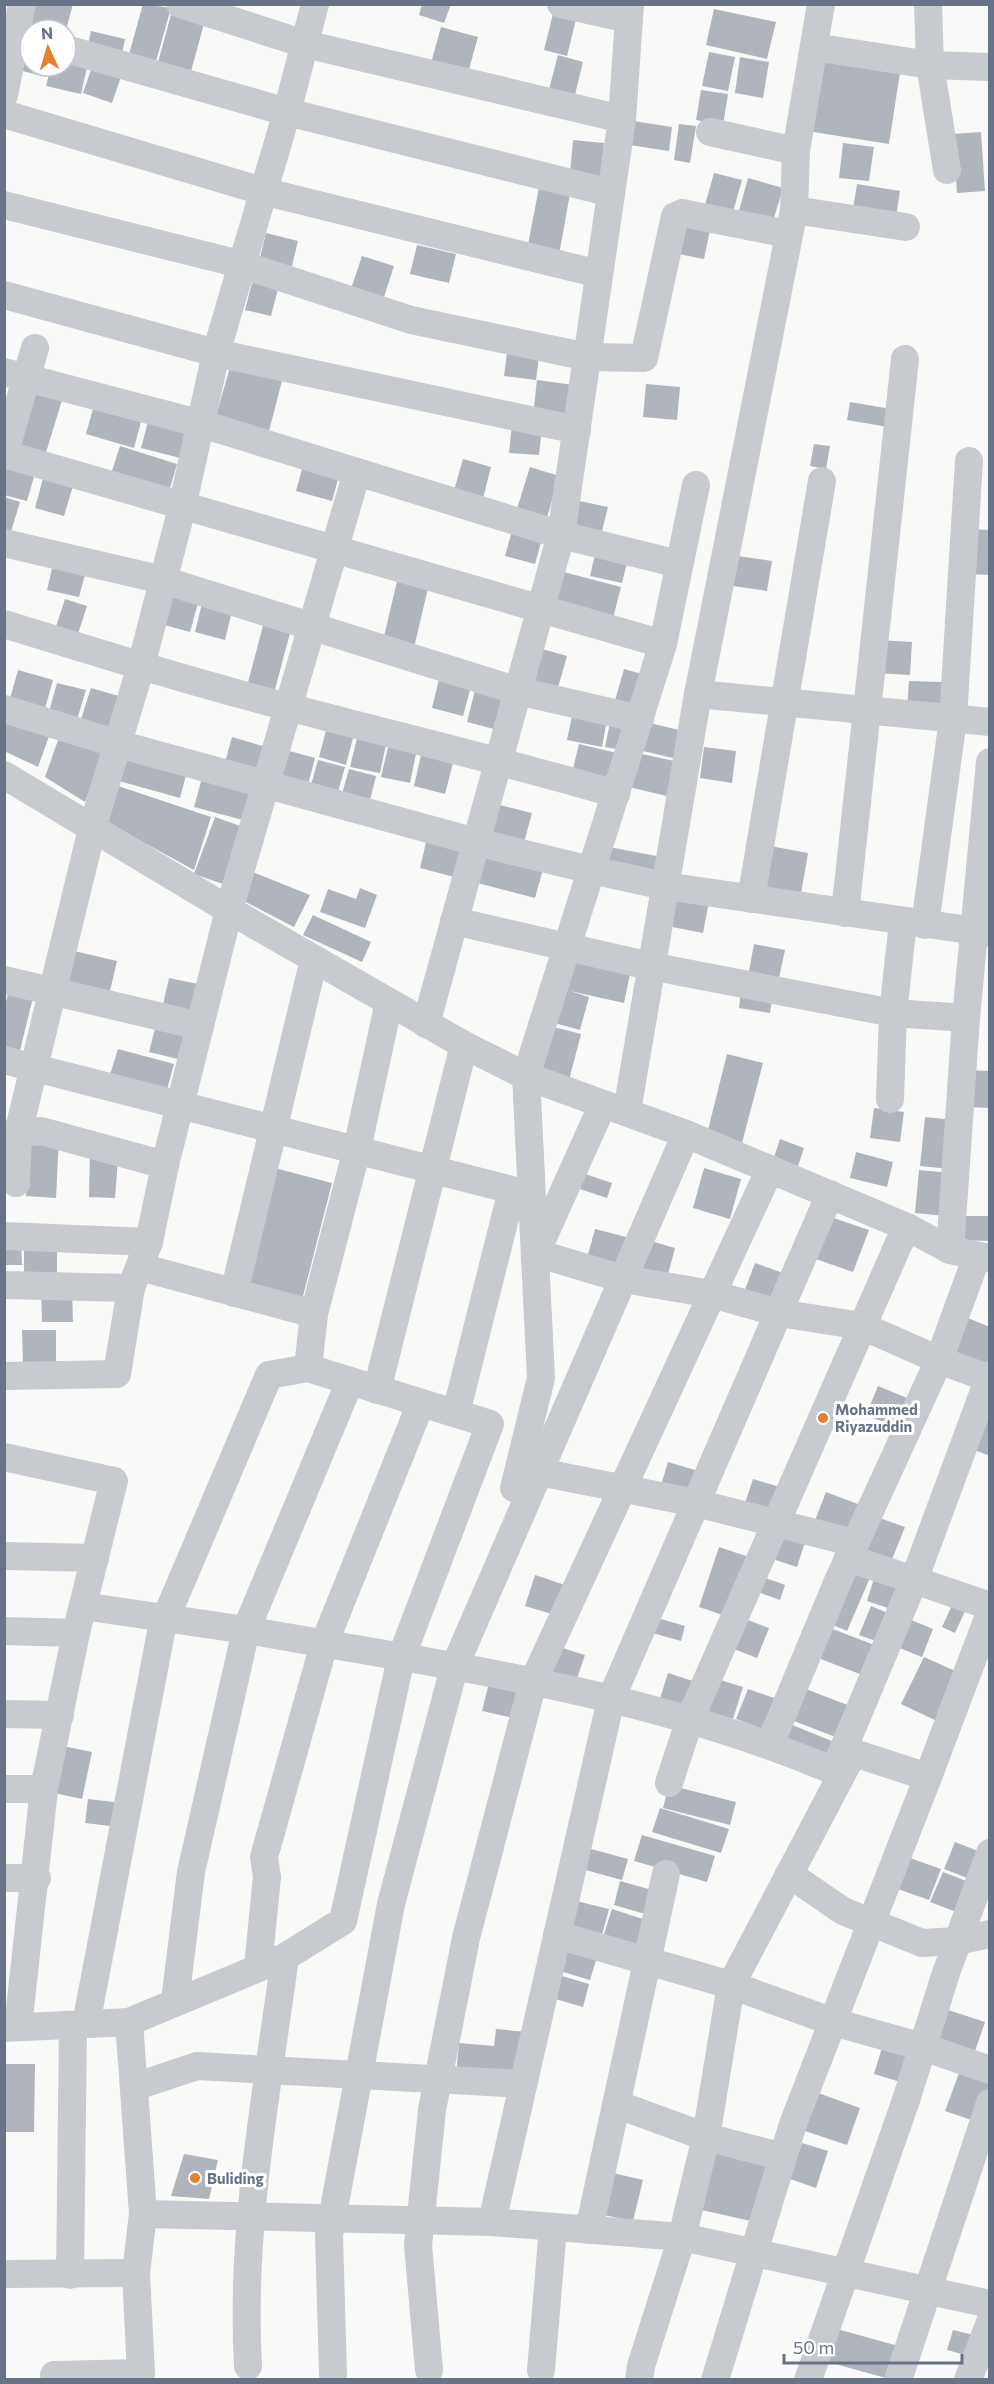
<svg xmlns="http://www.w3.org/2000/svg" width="994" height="2384" viewBox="0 0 994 2384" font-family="Commissioner,sans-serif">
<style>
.building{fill:#b0b5bd}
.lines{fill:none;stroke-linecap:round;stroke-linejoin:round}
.minor{stroke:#c7cace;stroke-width:28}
.poi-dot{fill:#e3812e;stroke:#fff;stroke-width:2}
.labels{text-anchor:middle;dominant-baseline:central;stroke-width:6;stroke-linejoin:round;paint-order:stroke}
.poi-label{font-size:15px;font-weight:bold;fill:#697388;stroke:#fff;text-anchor:start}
</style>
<rect width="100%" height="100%" fill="#f9f9f7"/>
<g class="building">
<polygon points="29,4 73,4 66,30 37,30 23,26"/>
<polygon points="143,4 171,8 155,65 128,58"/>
<polygon points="422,4 451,4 444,23 419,15"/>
<polygon points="714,9 776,22 767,59 706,45"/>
<polygon points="172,11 205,20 190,75 157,66"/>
<polygon points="553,14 576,19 567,56 544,50"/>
<polygon points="441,27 478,37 466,80 429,70"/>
<polygon points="91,31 125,39 121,58 87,50"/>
<polygon points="21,46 30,49 30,66 48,66 46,77 15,69"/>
<polygon points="709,52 735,57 728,91 702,86"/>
<polygon points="820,53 901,66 889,144 807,131"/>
<polygon points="66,55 89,59 81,94 46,86 51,66 66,66"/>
<polygon points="558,55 583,62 573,103 547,97"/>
<polygon points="740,57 769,62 763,98 735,93"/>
<polygon points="95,58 124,68 112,103 83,93"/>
<polygon points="701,90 728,94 723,125 696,120"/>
<polygon points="627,120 672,127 669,151 623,144"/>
<polygon points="679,124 696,126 690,163 674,160"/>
<polygon points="981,132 985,191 957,193 953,134"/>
<polygon points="573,140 604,143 601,177 570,174"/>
<polygon points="843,143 874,147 869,181 839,178"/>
<polygon points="714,173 742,180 731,219 703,212"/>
<polygon points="748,178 783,188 771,228 737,218"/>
<polygon points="540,182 571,188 559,255 527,250"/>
<polygon points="857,184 900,191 895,222 852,215"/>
<polygon points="681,215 712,221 704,259 673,253"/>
<polygon points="266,233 298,241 290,274 258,266"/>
<polygon points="417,245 456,254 449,283 410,274"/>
<polygon points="362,256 394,266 383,300 351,289"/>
<polygon points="254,275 280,281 271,316 245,310"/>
<polygon points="508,345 540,349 536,380 504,376"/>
<polygon points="232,360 284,373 268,435 214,423"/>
<polygon points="537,380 574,385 570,420 533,415"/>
<polygon points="646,384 680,387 677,420 643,417"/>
<polygon points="33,388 63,397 44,459 14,450"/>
<polygon points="850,402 891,409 888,427 847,420"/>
<polygon points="94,405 142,418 134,448 86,434"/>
<polygon points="150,414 193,425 184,459 141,448"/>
<polygon points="512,424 542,427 539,455 509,453"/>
<polygon points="814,444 830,446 826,469 810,466"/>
<polygon points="120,446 177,464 168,495 110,477"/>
<polygon points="463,459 491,467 482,502 453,494"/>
<polygon points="9,462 36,470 27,501 4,495 4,477"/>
<polygon points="304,462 340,472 332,501 296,491"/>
<polygon points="530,467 559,476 546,521 516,512"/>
<polygon points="45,471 75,479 64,516 35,508"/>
<polygon points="4,497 20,502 10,535 4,534"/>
<polygon points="575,500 608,507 602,531 569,525"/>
<polygon points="513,527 543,535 535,564 505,556"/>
<polygon points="969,529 990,530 990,575 967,574"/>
<polygon points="597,546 629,554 622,583 590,576"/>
<polygon points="738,556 772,561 767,591 733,586"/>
<polygon points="54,560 87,567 79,597 47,590"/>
<polygon points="560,571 621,587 613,618 551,603"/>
<polygon points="398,577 429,584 413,652 382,645"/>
<polygon points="170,589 200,596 190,632 161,624"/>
<polygon points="65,599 87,606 76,640 54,633"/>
<polygon points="203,599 233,607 225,640 195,632"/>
<polygon points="264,622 291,629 273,697 246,690"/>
<polygon points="878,640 912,642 910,675 876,673"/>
<polygon points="535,647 567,656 557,691 526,682"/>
<polygon points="624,669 649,676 639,711 614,704"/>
<polygon points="18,670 53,680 44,712 9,702"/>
<polygon points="440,675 472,683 463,716 432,708"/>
<polygon points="909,681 942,682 940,712 907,710"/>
<polygon points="57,683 86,690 76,723 48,715"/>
<polygon points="476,686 503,692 494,729 467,722"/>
<polygon points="91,688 119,696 108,733 79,725"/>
<polygon points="574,707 608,714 602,747 567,740"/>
<polygon points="611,718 633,722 627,751 605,747"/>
<polygon points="4,720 52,728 38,767 4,751"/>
<polygon points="645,722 688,732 681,760 639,750"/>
<polygon points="328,723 355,730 346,765 319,757"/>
<polygon points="62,729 105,747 85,802 45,777"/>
<polygon points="358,734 387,740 380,773 350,767"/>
<polygon points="232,737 266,747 258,775 224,766"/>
<polygon points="389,743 417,749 410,783 381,777"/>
<polygon points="579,744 625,755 617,788 571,777"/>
<polygon points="704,747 736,751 732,783 700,778"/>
<polygon points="286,750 315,758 306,792 277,784"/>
<polygon points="127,751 188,768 180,798 119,781"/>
<polygon points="637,753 679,762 671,797 629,787"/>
<polygon points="421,755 453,763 445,794 414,786"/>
<polygon points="318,760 345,767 336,799 309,792"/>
<polygon points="349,769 376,776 368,808 340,801"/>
<polygon points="202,778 251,792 243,820 194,807"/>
<polygon points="118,786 211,817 194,870 106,822"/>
<polygon points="496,804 532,813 522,850 487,841"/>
<polygon points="215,817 243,827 223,884 194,874"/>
<polygon points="427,838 465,847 458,878 420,868"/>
<polygon points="770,846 808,853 801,894 763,887"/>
<polygon points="609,847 662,857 659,878 605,868"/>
<polygon points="482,850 544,866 535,898 474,882"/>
<polygon points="250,871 310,895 294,927 240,899"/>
<polygon points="360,888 377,895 365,928 320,912 328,889 356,899"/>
<polygon points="678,892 710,897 703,933 672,927"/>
<polygon points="313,915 371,942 362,962 303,935"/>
<polygon points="754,944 785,950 778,982 748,976"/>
<polygon points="70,950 117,961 108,999 61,988"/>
<polygon points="573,953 630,974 624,1003 570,991 589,997 580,1030 551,1022"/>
<polygon points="169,978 198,984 190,1016 162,1009"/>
<polygon points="10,987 34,993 18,1059 4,1056 4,1009"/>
<polygon points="741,989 773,993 770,1013 739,1008"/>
<polygon points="157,1021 189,1029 182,1060 149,1052"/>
<polygon points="546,1025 581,1034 568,1084 533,1075"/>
<polygon points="118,1049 174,1064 165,1097 108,1081"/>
<polygon points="727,1054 763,1063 742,1143 707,1134"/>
<polygon points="967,1070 990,1071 990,1108 965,1107"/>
<polygon points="874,1108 904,1112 900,1142 870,1138"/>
<polygon points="925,1117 955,1120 950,1169 920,1166"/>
<polygon points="29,1138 59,1140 56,1198 26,1196"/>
<polygon points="780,1139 804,1148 795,1175 771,1167"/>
<polygon points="90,1150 118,1160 115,1198 89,1197"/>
<polygon points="856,1152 893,1162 887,1187 850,1178"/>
<polygon points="271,1167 332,1183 302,1300 240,1284"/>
<polygon points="704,1168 741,1179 730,1219 693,1208"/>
<polygon points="919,1170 951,1173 946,1216 915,1213"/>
<polygon points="582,1173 612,1183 607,1198 577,1188"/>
<polygon points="825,1215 869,1230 853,1272 810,1257"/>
<polygon points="957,1216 990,1216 990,1241 956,1240"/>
<polygon points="595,1229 626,1237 617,1270 586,1262"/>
<polygon points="644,1239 675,1248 667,1278 635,1269"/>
<polygon points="4,1241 21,1241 22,1265 4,1265"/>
<rect x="24" y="1247" width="33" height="33"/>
<polygon points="755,1263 786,1274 775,1306 743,1295"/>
<polygon points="72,1289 73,1322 42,1322 41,1290"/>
<polygon points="963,1316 990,1327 990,1358 984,1372 946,1357"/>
<polygon points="22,1330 56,1330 56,1366 23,1366"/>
<polygon points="878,1386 907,1398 896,1427 866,1415"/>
<polygon points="990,1394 990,1456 969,1448"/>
<polygon points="668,1462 695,1470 686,1499 659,1492"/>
<polygon points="753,1479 780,1487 772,1514 744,1506"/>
<polygon points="826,1492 863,1506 851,1537 814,1523"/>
<polygon points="877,1517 905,1527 891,1562 863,1551"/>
<polygon points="776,1526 807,1536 797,1567 766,1557"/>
<polygon points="719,1547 752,1558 732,1618 699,1607"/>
<polygon points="858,1567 872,1573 847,1631 833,1625"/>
<polygon points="535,1575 565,1585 555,1615 525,1606"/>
<polygon points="875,1575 903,1584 894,1610 867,1601"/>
<polygon points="760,1576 785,1585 780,1600 755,1591"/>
<polygon points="954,1601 967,1607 955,1633 942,1627"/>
<polygon points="871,1606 895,1616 884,1644 859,1635"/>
<polygon points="654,1617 685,1626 681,1641 649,1632"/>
<polygon points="745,1619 769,1628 757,1658 734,1649"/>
<polygon points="909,1619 933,1629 922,1657 897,1647"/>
<polygon points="830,1628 877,1646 865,1676 818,1658"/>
<polygon points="556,1646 585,1655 575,1684 547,1675"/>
<polygon points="924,1657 962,1674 939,1722 901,1704"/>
<polygon points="668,1673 696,1682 687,1711 659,1702"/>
<polygon points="717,1679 743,1687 733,1719 707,1711"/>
<polygon points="489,1683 519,1690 513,1718 482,1711"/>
<polygon points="748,1689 780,1700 768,1731 736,1719"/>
<polygon points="806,1689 850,1706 838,1738 794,1721"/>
<polygon points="790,1724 839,1744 830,1763 782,1744"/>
<polygon points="63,1746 92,1752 82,1799 54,1793"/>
<polygon points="669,1785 736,1802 730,1825 663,1808"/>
<polygon points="88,1799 122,1803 119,1827 85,1823"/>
<polygon points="660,1808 729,1829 721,1853 652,1832"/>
<polygon points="642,1835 715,1856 707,1882 634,1861"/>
<polygon points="955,1842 983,1853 973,1880 944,1869"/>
<polygon points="584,1847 628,1859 622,1880 578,1868"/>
<polygon points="910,1858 941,1869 929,1900 898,1889"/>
<polygon points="943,1872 971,1883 959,1913 930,1902"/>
<polygon points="620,1881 659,1892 652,1916 614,1905"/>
<polygon points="572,1900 609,1909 602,1935 566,1927"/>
<polygon points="612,1909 652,1922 643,1950 603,1937"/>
<polygon points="559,1939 599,1950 590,1980 550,1968"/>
<polygon points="552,1973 589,1984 583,2007 545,1996"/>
<polygon points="942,2008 985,2022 973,2057 931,2044"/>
<polygon points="496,2029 528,2032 516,2081 456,2076 459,2043 494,2046"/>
<polygon points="884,2041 917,2051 907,2084 874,2074"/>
<polygon points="4,2064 35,2064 34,2132 4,2132"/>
<polygon points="962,2065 990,2075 990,2086 977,2122 945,2111"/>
<polygon points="818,2093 860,2108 847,2145 805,2131"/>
<polygon points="802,2143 828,2151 816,2188 790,2179"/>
<polygon points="711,2149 771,2162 760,2223 697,2209"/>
<polygon points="184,2154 218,2160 209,2199 171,2196"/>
<polygon points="609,2172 643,2180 633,2221 599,2214"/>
<polygon points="837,2329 902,2347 893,2380 828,2362"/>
<polygon points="953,2330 978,2336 973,2357 947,2350"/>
</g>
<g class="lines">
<g class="minor">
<polyline points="180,4 305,44 622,119"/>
<polyline points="561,4 629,19"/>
<polyline points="928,4 930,65 947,170"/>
<polyline points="814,47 930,65 990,67"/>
<polyline points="66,49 287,112 611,193"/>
<polyline points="4,95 22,4"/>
<polyline points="4,114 262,191 599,274"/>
<polyline points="710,132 796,151"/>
<polyline points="4,205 240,264 411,320 588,357 644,358 675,216 682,213 788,234"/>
<polyline points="794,210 906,227"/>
<polyline points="4,295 216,353 577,430"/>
<polyline points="4,372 202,424 561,535 679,564"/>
<polyline points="4,454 663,644"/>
<polyline points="4,455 35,348"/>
<polyline points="4,543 163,580 518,691 640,719"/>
<path d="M4 624C98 653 192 682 288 707 397 736 507 762 616 794"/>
<polyline points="698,694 990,722"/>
<polyline points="4,709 118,744 476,842 591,870 665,886 990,933"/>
<polyline points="4,775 229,910 464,1045 526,1076 686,1134 909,1228 950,1250 990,1258"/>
<polyline points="751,899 822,481"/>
<polyline points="845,913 905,359"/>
<polyline points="454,921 650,966 893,1013 903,922"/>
<polyline points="925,925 953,719 969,461"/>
<polyline points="4,980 200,1026"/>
<polyline points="426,1024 561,535 622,119 630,4"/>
<polyline points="4,1060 512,1190 456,1413"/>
<polyline points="890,1099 893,1013 966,1018"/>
<polyline points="603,1104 536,1253 623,1279 712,1294 779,1313 862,1326 939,1360 977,1256"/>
<polyline points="627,1111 698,694 794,210 796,151 821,4"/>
<polyline points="4,1135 41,1131 165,1165 149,1242 131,1288 117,1374 4,1376"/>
<polyline points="165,1165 229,910 357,472"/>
<polyline points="16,1183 18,1133 92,829 141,666 182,508 216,353 287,112 315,4"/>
<polyline points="830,1194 611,1699 492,2222 682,2237 990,2304"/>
<polyline points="4,1236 149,1242"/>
<polyline points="950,1250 966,1018 990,762"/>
<polyline points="140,1267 314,1314"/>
<polyline points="4,1285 131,1288"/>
<polyline points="234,1293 314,959"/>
<polyline points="308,1368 314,1314 357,1149 389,1002"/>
<polyline points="377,1390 464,1045"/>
<polyline points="4,1457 114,1481 76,1633 44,1789 18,2027"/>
<polyline points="539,1472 696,1503 855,1543"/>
<polyline points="514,1488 541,1378 526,1076 663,644 696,485"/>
<polyline points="4,1556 95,1558"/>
<polyline points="848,1558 914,1580 990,1375"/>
<polyline points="83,1606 246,1630 350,1381"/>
<polyline points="4,1631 76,1633"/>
<polyline points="4,1714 60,1715"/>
<polyline points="770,1744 838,1581 939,1360 990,1379"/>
<polyline points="835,1769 914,1580 990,1606"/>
<polyline points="669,1783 690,1719 899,1243 909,1228"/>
<polyline points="4,1789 44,1789"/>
<polyline points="789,1874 843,1911 922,1943 957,1941 990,1934"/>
<polyline points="4,1878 37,1878"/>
<polyline points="557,1935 731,1985 833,2022 923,2047 990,2070"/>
<polyline points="258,1967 267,1877 264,1857 324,1644 421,1403"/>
<path d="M175 2001 191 1872 246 1630C444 1665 648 1692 834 1771L854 1753 928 1777 990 1613"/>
<polyline points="4,2028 129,2022 285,1957 343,1921 401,1658 490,1424 308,1368 269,1375 162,1627 86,2024"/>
<polyline points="134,2087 197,2066 523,2084"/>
<polyline points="616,2104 706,2137 783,2157"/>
<polyline points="143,2214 492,2222"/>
<polyline points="589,2230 666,1874"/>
<polyline points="4,2274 136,2273"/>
<polyline points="70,2275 73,2025"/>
<path d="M248 2366C240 2230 267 2092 285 1957"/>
<polyline points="429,2370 418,2245 432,2110 466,1938 533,1682 770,1169"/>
<polyline points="541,2370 553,2227"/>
<polyline points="333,2374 329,2235 332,2219 391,1904 454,1668 686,1134"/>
<polyline points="54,2375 141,2373 136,2273 143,2214 129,2022"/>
<polyline points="639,2380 641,2366 682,2237 706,2137 731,1985 851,1757"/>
<polyline points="715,2380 793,2124 928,1777"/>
<polyline points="808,2380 906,2100 946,1973 990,1853"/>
<polyline points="898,2380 990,2103"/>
<polyline points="968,2380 990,2322"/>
</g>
</g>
<g class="poi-dot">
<circle cx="823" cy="1418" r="6"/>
<circle cx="195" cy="2178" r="6"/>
</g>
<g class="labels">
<g class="poi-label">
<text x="835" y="1409">Mohammed<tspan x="835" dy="17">Riyazuddin</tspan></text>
<text x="207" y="2178">Buliding</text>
</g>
</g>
<rect width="994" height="2384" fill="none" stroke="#697388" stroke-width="12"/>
<g transform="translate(48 48) rotate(356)"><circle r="28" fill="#ffffff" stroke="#c3c7cf" stroke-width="1.5"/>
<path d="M0-4.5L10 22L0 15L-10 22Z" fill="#e3812e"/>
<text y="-9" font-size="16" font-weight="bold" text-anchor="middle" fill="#697388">N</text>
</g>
<path d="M784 2354v9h178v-9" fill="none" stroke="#697388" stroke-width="3"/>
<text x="793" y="2354" font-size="18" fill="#697388" stroke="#ffffff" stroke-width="4.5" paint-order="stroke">50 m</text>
</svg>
